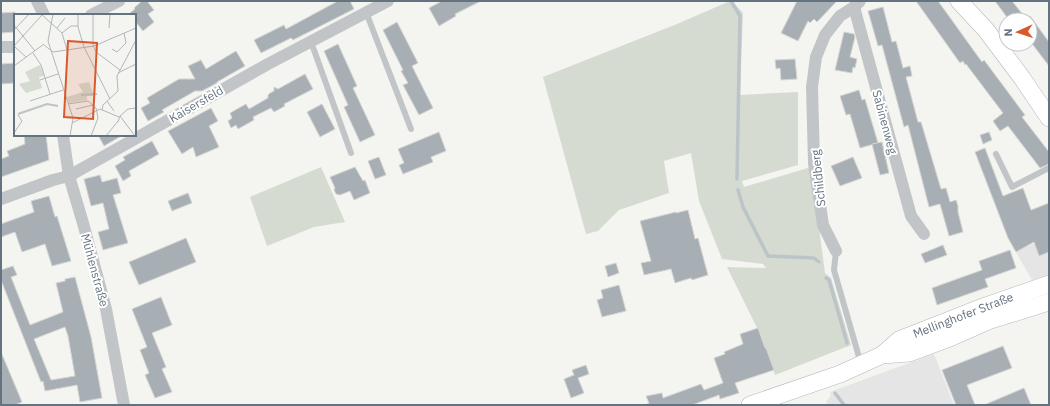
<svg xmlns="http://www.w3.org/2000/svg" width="1050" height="406" viewBox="0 0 1050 406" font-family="'IBM Plex Sans',sans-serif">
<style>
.built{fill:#e4e5e4}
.green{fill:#d5dbd1}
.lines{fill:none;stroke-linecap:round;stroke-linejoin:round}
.stream{stroke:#bbc4c8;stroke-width:3.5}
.building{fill:#a8afb4;stroke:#d5d5d3;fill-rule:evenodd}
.secondary-casing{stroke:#b4b8bc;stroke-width:18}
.lane{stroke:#c2c5c8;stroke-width:6}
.street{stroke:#c2c5c8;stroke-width:12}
.secondary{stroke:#fff;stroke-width:17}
.labels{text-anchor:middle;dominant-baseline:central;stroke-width:4;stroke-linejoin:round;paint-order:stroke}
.street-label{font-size:12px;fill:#647380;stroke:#fff}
.inset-river{fill:none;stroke:#bbc4c8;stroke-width:2}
.inset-road{fill:none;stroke:#b1b8bc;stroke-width:1}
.view{fill:#da592a;fill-opacity:0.15;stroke:#da592a;stroke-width:2}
.inset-edge{fill:none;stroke:#647380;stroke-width:2}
</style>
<rect width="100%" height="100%" fill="#f4f4f0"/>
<g class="built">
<polygon points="1049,238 1049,274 1032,280 1016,252 1025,247"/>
<polygon points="934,354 954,405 827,405 826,402 831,395 830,392"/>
</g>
<g class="green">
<polygon points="730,1 732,1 743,13 740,95 798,92 798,165 742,181 744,187 811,167 825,273 831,278 851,345 775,375 760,334 727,267 766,268 763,264 722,259 699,201 691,153 664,161 669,193 619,210 598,231 586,234 543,77 677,24"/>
<polygon points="321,167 345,222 314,227 267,246 250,197"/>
</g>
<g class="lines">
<g class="stream">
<polyline points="731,1 740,16 737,179"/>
<polyline points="738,190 743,207 768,256 814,258 819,262"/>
<polyline points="826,278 829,280 847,343"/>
<polyline points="835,393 844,405"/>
</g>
</g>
<g class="building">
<polygon points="142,1 147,1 154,10 148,14 154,22 143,31 135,21 135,15 132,15 130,13 135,9 134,8"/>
<polygon points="338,1 350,1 354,9 293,40 291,38 261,53 254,40 284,25 286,29"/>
<polygon points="442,1 481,1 455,14 456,16 439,26 429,8"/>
<polygon points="797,1 837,1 817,22 814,19 810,23 808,21 798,41 781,33"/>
<polygon points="916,1 938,1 982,62 984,60 1025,115 1022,117 1049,152 1049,164 1040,168 1008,126 1000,131 993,121 1003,113 966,64 965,65 963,61 960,63"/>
<polygon points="995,1 1012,1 1027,20 1009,20"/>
<polygon points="883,7 892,42 896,41 903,68 910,66 912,76 906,77 918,122 921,122 941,189 946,188 950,202 956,200 958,206 958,212 963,232 949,236 940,204 929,207 908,125 904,127 882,45 878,46 868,11"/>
<polygon points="15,12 15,32 1,33 1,13"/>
<polygon points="1030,16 1049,42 1049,66 1030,41"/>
<polygon points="397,22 418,63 412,66 433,108 419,115 403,85 408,83 401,71 403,70 383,30"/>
<polygon points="844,32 854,34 855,37 850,57 857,59 855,68 853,67 852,73 835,70"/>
<polygon points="338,44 357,86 353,88 375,135 360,142 344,107 348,105 324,51"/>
<polygon points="236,51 245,66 217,82 217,83 202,91 195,91 162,110 164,112 148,121 141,108 150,103 147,98 179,79 195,79 188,66 201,60 206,69"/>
<polygon points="795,59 797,79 781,80 780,68 776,69 775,60"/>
<polygon points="15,63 15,83 1,84 1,64"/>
<polygon points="305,74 313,89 284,104 285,106 274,112 271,108 253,117 254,120 238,129 236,125 231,128 228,121 232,118 230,113 246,104 249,109 268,98 268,95 270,93 274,91 274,87 278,89"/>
<polygon points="859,90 862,100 865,99 878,143 860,148 850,114 846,115 840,96"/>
<polygon points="322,104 335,129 320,137 307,112"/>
<polygon points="211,108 218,121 209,126 219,147 196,157 193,147 182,154 168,131"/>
<polygon points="439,132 446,151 431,157 433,162 403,174 399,165 404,163 398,149"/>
<polygon points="989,132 992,140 983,144 980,135"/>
<polygon points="24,135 46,135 49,160 1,177 1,159 9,156 7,151 25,144"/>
<polygon points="98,135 123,135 104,146"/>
<polygon points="152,141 159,154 129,171 131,176 123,181 115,166 125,160 123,157"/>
<polygon points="882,142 889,173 880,175 872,144"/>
<polygon points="985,148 1003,196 1023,188 1031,210 1049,203 1049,252 1039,256 1034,242 1016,252 1008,238 975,152"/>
<polygon points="379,157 386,175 375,179 368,161"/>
<polygon points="853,157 862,178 840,186 831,166"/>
<polygon points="355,167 363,181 365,180 370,193 354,200 350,191 340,195 336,194 334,190 335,188 330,177"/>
<polygon points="100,175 102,182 117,178 121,193 113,195 128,243 103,250 98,232 109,229 103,203 91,206 84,179"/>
<polygon points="188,193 192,203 172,211 168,201"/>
<polygon points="49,196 55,217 57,216 71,261 52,266 45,244 22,252 15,232 1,237 1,224 34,212 31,201"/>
<polygon points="688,210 695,239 698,238 708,275 692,280 691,278 675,283 671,269 644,275 641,263 651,261 640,221 676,212 676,213"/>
<polygon points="186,238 196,262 139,285 129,262"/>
<polygon points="943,245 947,255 925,263 921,254"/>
<polygon points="1010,250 1016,268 985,279 988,287 937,305 932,288 982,270 979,261"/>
<polygon points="616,263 619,273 608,277 605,266"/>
<path d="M13 266 17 275 11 277 30 325 63 312 56 283 65 281V279L75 277 91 337 102 398 80 402 77 385 45 391 43 381 41 382 1 280V270ZM65 327 68 336 75 376 51 380 34 339Z"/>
<polygon points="619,285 626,311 602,317 597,300 603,298 601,290"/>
<polygon points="161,297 172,325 152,333 166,367 162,369 172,392 155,398 145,375 149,373 140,350 147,347 132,309"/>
<polygon points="758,328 765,348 766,348 774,370 735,383 739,393 720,399 719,395 692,405 647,405 647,404 649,403 646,396 662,393 663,398 701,384 704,390 723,383 714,358 725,354 724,352 743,344 740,334"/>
<polygon points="1003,346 1012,368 967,385 975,405 956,405 942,370"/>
<polygon points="1,352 22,402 15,405 1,405"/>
<polygon points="586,365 589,374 578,378 584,393 571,398 564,379 574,375 572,370"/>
<polygon points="1024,388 1031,405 984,405"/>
</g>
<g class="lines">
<defs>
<g id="secondary">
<polyline points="959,1 986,30 1022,78 1049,118"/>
<polyline points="882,355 899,340 983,307 1049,284"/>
<polyline points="750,405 840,374 882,355 909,353 952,337 988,321 1049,302"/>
</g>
</defs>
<use href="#secondary" class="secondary-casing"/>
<g class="lane">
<polyline points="366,12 411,129"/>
<polyline points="310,41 314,50 351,153"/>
<polyline points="996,154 1012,187 1049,168"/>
<polyline points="836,251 834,270 861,364"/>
</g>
<g class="street">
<polyline points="37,1 44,15"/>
<polyline points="854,7 911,216 924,234"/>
<polyline points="91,15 119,1"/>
<polyline points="1,47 15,47"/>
<polyline points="63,135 69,176 83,223 106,309 124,405"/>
<polyline points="1,199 53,180 69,176 268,64 388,1"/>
<polyline points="836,251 823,225 814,163 812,87 816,57 825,35 840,16 854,7 860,1"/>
</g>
<use href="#secondary" class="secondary"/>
</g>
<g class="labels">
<g class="street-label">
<text transform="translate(196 104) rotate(-30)">Kaisersfeld</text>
<text transform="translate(885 122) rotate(75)">Sabinenweg</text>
<text transform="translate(818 178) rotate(-96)">Schildberg</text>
<text transform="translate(95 270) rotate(75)">Mühlenstraße</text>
<text transform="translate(963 315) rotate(-21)">Mellinghofer Straße</text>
</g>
</g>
<g transform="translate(14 14)">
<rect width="122" height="122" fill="#f4f4f0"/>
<path d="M26 51 30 62 25 63 28 74 12 79 5 70 16 67 11 58ZM75 68 80 82H73V86L55 89 53 83 69 78 64 70Z" fill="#d5dbd1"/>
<path class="inset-river" d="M67 81 83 80M4 100 33 90 44 92"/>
<path class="inset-road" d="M27 0 48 19 53 36M39 0 34 27 59 104 56 122M64 0V13L70 33 96 85M79 0V31L82 38 106 56M0 11 21 37M43 14 51 4M95 14 96 0M0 16 15 0M48 19 57 12H64M30 31 39 38 80 32 122 14M0 32 28 1M0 32 12 43M98 35 103 38 112 29 110 19M19 39 27 51 36 80M0 52 30 30M104 59 122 50M26 66 44 60M16 87 49 76M93 87 100 97M54 90 74 87 82 94 84 104 77 122M62 95 79 91M88 96 89 91 104 77 103 62 122 26M106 102 114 95 122 94M104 108 106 102 121 122M58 109 86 95 105 103M0 119 8 107 4 101M92 122 104 107"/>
<path class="view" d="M54 27 83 29 79 105 50 103Z"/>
<rect width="122" height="122" class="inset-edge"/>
</g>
<rect width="1050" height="406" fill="none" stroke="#647380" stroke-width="4"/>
<g transform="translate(1018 32) rotate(267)"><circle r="19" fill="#ffffff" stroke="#c1c7cc"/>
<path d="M0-3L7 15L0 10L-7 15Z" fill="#da592a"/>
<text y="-6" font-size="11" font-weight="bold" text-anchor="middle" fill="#647380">N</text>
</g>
</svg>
